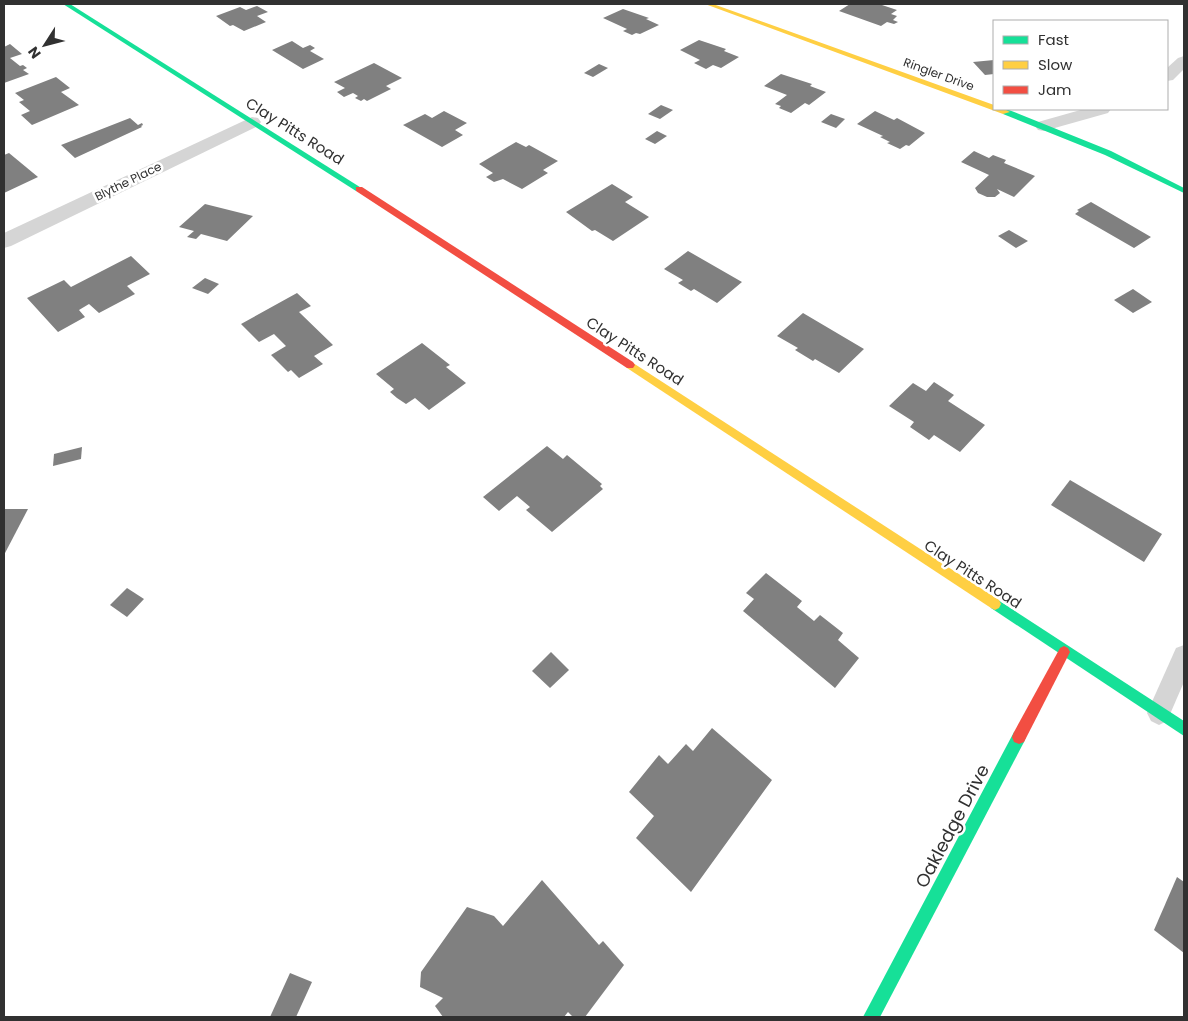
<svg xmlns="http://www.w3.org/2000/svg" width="1188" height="1021" viewBox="0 0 1188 1021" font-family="Poppins,sans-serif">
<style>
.building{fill:#808080}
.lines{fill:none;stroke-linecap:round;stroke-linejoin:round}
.lane{fill:#d5d5d5;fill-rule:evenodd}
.street{fill:#d5d5d5;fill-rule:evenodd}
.fast{fill:#16e098;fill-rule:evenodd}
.slow{fill:#ffcf43;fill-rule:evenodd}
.jam{fill:#f24e42;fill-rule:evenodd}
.labels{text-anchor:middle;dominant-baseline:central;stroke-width:5;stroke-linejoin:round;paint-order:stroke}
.far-street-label{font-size:12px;fill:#313131;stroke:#fff}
.street-label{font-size:15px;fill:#313131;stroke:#fff}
.near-street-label{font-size:18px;fill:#313131;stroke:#fff}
</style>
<rect width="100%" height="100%" fill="#fff"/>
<g class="building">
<polygon points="850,4 879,4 897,10 891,14 897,16 893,20 898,22 894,24 887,22 881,26 839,11"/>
<polygon points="257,6 268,12 257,16 266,22 244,31 233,25 230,26 216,16 240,7 246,10"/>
<polygon points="623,9 649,18 646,19 659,25 640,34 636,33 632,35 623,31 627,29 603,18"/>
<polygon points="699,40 726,49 724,51 739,57 721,68 713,65 706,69 694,63 700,60 680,50"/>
<polygon points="292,41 303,48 310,45 315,48 310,51 324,59 303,69 272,50"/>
<polygon points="10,44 22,54 10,58 20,66 23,65 27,68 23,70 29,74 4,83 4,47"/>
<polygon points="994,60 994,74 985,75 973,62"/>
<polygon points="374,63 402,78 386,86 391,89 367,101 364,99 361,101 355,98 358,96 353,93 344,97 337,92 345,88 334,82"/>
<polygon points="599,64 608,68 593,77 584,73"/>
<polygon points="781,74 812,84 810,86 826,92 809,105 805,103 791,113 779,108 781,106 775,104 787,95 764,86"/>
<polygon points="56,77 70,88 61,92 79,105 32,125 21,115 30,111 19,102 24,100 15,93"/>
<polygon points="661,105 673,110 660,119 648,114"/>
<polygon points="444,111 467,123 455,130 463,135 442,147 403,125 425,114 432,118"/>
<polygon points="875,111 894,120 897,118 925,133 909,146 906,145 900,149 887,143 890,142 880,137 883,136 857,124"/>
<polygon points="831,114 845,119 836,128 821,122"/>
<polygon points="130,118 138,125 142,123 143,125 141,126 142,127 75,158 61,145"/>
<polygon points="657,131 667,136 655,144 645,139"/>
<polygon points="516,142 526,147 529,145 558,161 543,170 548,173 522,189 503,179 494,182 486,177 493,173 479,164"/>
<polygon points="974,151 989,158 993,155 1006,160 1004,163 1035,176 1014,197 997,189 1000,193 995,197 987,197 978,193 975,188 989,175 961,162"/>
<polygon points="9,153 38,177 4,193 4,155"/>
<polygon points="612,184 633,197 625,202 649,217 613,241 595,230 592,231 566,212"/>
<polygon points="1091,202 1151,237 1134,248 1075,214 1079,211 1077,210"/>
<polygon points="205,204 253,216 227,241 201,234 196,239 187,237 194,231 179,227"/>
<polygon points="1009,230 1028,241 1016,248 998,236"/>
<polygon points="688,251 742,282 717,303 694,289 691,291 678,283 683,280 664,269"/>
<polygon points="131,256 150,274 127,286 135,294 99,313 89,304 79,310 85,317 58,332 27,298 64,280 71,287"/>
<polygon points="205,278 219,284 208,294 192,288"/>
<polygon points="1133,289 1152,302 1133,313 1114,300"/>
<polygon points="297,293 311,306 299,312 333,345 314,356 323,364 299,378 291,370 288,372 271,355 286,346 274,334 259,342 241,324"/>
<polygon points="803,313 864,349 839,373 815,359 813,361 795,350 798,348 777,336"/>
<polygon points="422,343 450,365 446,367 466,383 429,410 415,398 406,404 397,398 390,392 394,389 376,374"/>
<polygon points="934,382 954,395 948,401 985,425 960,452 934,435 929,440 910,427 914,422 889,406 913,383 926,391"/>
<polygon points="547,446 563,459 567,455 602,484 600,486 603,489 552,532 526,510 530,507 517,496 499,511 483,497"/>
<polygon points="82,447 81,459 53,466 54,454"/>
<polygon points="1070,480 1162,534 1144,562 1051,505"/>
<polygon points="4,509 28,509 4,555"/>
<polygon points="766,573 802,601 797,607 814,621 820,615 843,633 838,640 859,658 835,688 743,611 754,599 746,593"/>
<polygon points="127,588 144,599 127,617 110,605"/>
<polygon points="551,652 569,670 550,688 532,671"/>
<polygon points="712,728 772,780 691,892 636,838 654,816 629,792 659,755 668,764 686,744 693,751"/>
<polygon points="1177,877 1184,882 1184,953 1154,930"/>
<polygon points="542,880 599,945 603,941 624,965 585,1017 573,1017 568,1012 564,1017 443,1017 435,1006 443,998 420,987 421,972 467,907 494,916 503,926"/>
<polygon points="290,973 312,982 296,1017 270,1017"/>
</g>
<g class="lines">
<polygon class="lane" points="1184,645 1184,682 1167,721 1159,725 1151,721 1147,713 1176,648"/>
<g class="street">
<polygon points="1184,56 1184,69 1173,80 1167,81 1167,68 1178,58"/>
<polygon points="1084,109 1111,109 1108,113 1044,131 1038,130 1035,126 1038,122"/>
<polygon points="252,117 258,118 261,122 258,126 11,246 4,248 4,233"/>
</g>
<g class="fast">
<polygon points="63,4 70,4 363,189 356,191"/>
<polygon points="1003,110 1009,110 1111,151 1184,188 1184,193 1105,155 1003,114"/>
<polygon points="995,598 1184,721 1184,736 991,608 989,604 991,600"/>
<polygon points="1019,730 1024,732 1026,737 1024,742 880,1017 863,1017 1014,732"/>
</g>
<g class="slow">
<polygon points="705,4 713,4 994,105 994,109 1004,109 1010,112 1003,114"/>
<polygon points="630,361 999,600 1001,604 999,608 995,610 991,608 627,368 625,365 627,362"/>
</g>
<g class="jam">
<polygon points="356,187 362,187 633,362 635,365 633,368 627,368 356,191"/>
<polygon points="1064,646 1068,648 1070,652 1068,656 1024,742 1019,744 1014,742 1012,737 1014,732 1060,648"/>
</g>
</g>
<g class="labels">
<g class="far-street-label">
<text transform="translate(939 74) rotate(20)">Ringler Drive</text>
<text transform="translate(128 181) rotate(-26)">Blythe Place</text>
</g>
<g class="street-label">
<text transform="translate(295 131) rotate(32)">Clay Pitts Road</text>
<text transform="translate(635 351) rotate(33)">Clay Pitts Road</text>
<text transform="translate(973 574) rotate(33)">Clay Pitts Road</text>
</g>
<g class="near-street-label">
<text transform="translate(952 826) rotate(-62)">Oakledge Drive</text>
</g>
</g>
<rect width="1188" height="1021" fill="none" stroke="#313131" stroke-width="10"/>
<rect x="993" y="20" width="175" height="90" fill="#ffffff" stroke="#adadad"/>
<rect x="1003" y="36" width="25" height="8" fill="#16e098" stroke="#adadad"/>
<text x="1038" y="45" font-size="15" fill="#313131">Fast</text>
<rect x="1003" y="61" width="25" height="8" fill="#ffcf43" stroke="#adadad"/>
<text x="1038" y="70" font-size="15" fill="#313131">Slow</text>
<rect x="1003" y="86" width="25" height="8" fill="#f24e42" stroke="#adadad"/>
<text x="1038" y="95" font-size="15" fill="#313131">Jam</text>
<g transform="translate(45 45) rotate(234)" stroke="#ffffff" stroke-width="4" paint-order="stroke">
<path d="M0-4L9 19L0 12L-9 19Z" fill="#313131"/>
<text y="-8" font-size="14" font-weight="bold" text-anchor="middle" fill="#313131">N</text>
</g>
</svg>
